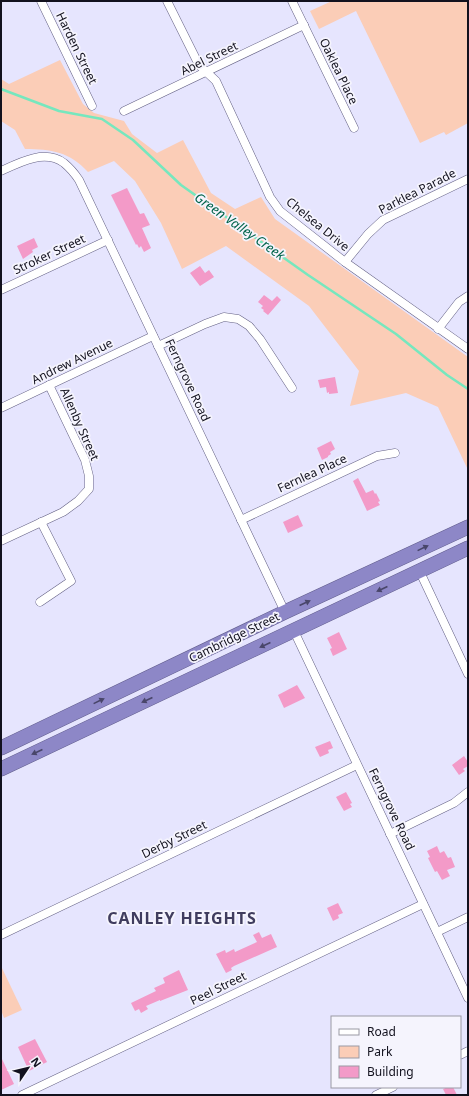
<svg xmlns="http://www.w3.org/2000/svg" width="469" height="1096" viewBox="0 0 469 1096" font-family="'Noto Sans',sans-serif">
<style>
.green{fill:#fbcdb7}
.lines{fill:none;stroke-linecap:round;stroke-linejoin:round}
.stream{stroke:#76e7be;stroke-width:2.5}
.building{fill:#f39ac8}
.street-casing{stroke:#646184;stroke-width:9}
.highway-casing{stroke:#625e8c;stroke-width:15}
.street{stroke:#fff;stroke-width:8}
.highway{stroke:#8d87c7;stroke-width:14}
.oneway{fill:#49466a}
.labels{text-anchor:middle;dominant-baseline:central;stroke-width:3.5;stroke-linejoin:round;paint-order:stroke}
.street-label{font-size:12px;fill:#12111e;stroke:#f5f4fd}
.water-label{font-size:13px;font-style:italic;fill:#02644a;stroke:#f5f4fd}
.district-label{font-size:16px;font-weight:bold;letter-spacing:1px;fill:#403d5e;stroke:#f5f4fd}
</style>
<rect width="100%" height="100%" fill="#e6e5fe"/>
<g class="green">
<polygon points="332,1 468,1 468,123 446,135 444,132 420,143 356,11 319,29 310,11"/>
<path d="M60 60 83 104 94 113 124 121 132 134 157 153 183 140 211 193 235 209 261 197 275 219 468 357V470L438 407 406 393 350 406 359 371 309 306 226 246 182 269 161 223 135 181 114 161 88 172C70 152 51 149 25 149L15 130 1 121V79L9 84Z"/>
<polygon points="1,966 22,1010 4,1018 1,1010"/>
</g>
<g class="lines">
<polyline class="stream" points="1,89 59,111 102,119 133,140 181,185 308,275 396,334 447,375 468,389"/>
</g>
<g class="building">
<polygon points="127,188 140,214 144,213 150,225 142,228 151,248 144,252 141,246 139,248 137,244 136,245 111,195"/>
<polygon points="34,238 38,247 32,250 33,252 23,259 17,246"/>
<polygon points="200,266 205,273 209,270 214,277 200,286 190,273"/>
<polygon points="264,295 272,301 277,296 281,300 268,315 263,311 264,310 261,308 263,306 258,302"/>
<polygon points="335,377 338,393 329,394 329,392 327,393 326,387 320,388 318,380"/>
<polygon points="331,441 335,449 330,452 331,454 328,456 328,457 322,460 317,448"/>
<polygon points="358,478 366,493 373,490 375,494 376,493 380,501 378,502 380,505 367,511 353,481"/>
<polygon points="298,515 303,526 288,533 283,522"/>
<polygon points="339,632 347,649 333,656 330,649 332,648 327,638"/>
<polygon points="297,685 305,698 284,708 278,695"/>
<polygon points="330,741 333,748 328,750 329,753 320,757 315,747"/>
<polygon points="464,756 468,762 468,766 463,769 465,771 459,775 452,765"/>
<polygon points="346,792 352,803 350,804 352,807 344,811 336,797"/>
<polygon points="437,846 440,853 444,851 448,858 451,857 455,867 447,870 450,876 442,880 437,871 435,872 428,858 430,857 427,851"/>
<polygon points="338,903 343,913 338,915 339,918 333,921 327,908"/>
<polygon points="259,932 262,938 271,934 277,947 234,966 231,968 232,970 226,973 216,954 225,950 226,953 234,949 235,952 257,942 253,935"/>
<polygon points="179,970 188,990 160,1001 160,1000 146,1006 148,1009 141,1013 139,1009 135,1011 131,1003 156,991 154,988 165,983 163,978"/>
<polygon points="35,1039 47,1062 29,1071 18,1047"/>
<polygon points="1,1057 14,1084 1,1090"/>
<polygon points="448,1087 453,1087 457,1095 446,1095 443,1089"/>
</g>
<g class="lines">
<defs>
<g id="street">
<polyline points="41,1 92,106"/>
<polyline points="167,1 199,65 216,81 270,197 280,211 345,262 468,349"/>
<polyline points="292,1 354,128"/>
<polyline points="124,111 304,25"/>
<path d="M1 171C20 162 45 149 64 163 70 168 75 174 79 180L285 612"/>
<polyline points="345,262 368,234 383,220 468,179"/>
<polyline points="1,290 108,240"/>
<polyline points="438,329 459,302 468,296"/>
<polyline points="158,346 205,324 224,317 238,319 249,326 260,339 292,388"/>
<polyline points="1,408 153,336"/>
<polyline points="241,520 377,456 395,453"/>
<polyline points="1,541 63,512 78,501 89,489 89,476 85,460 49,385"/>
<polyline points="420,572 468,674"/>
<polyline points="40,602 71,581 41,522"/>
<polyline points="294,631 468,998"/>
<polyline points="390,834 454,803 468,792"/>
<polyline points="437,932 468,917"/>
<polyline points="1,935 357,765"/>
<polyline points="460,1055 468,1051"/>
<polyline points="22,1095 423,904"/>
<polyline points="376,1095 393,1087"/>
</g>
<g id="highway">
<polyline points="1,748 285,612 468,527"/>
<polyline points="1,769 468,548"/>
</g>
</defs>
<use href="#street" class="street-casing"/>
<use href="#highway" class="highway-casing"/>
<use href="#street" class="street"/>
<use href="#highway" class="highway"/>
</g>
<defs><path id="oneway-solid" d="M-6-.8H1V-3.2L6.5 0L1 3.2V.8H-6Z"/></defs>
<g class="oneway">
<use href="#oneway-solid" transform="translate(423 548) rotate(-26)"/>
<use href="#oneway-solid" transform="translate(382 589) rotate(155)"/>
<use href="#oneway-solid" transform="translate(305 603) rotate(-25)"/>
<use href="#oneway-solid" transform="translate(265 645) rotate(155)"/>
<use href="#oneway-solid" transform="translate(147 700) rotate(155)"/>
<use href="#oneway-solid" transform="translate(99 701) rotate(-26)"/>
<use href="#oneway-solid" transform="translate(37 752) rotate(155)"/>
</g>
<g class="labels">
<g class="street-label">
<text transform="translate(77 48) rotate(64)">Harden Street</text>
<text transform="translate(209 58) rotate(-26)">Abel Street</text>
<text transform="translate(339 71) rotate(64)">Oaklea Place</text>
<text transform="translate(417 191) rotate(-27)">Parklea Parade</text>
<text transform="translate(318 224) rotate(39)">Chelsea Drive</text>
<text transform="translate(49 254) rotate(-25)">Stroker Street</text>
<text transform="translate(72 361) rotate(-26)">Andrew Avenue</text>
<text transform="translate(188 380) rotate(65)">Ferngrove Road</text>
<text transform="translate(80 424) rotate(66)">Allenby Street</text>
<text transform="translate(312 473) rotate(-25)">Fernlea Place</text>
<text transform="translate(234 637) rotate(-26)">Cambridge Street</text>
<text transform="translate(392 809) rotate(64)">Ferngrove Road</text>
<text transform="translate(174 839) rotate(-26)">Derby Street</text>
<text transform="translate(218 988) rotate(-26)">Peel Street</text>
</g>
<g class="water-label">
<text transform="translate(240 226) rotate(35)">Green Valley Creek</text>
</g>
<g class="district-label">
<text x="182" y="918">CANLEY HEIGHTS</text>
</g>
</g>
<rect width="469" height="1096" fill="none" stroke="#12111e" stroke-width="4"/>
<rect x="331" y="1016" width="130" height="72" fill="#f5f4fd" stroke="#9a99a4"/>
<rect x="339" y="1029" width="20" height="6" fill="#ffffff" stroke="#9a99a4"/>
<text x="367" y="1036" font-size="12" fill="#12111e">Road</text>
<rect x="339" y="1046" width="20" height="12" fill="#fbcdb7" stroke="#9a99a4"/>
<text x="367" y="1056" font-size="12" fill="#12111e">Park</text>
<rect x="339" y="1066" width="20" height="12" fill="#f39ac8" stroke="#9a99a4"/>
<text x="367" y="1076" font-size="12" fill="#12111e">Building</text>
<g transform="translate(28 1068) rotate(55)" stroke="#f5f4fd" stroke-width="3" paint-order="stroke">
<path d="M0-3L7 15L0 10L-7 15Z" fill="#12111e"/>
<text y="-6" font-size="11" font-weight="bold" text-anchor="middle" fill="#12111e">N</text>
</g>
</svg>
